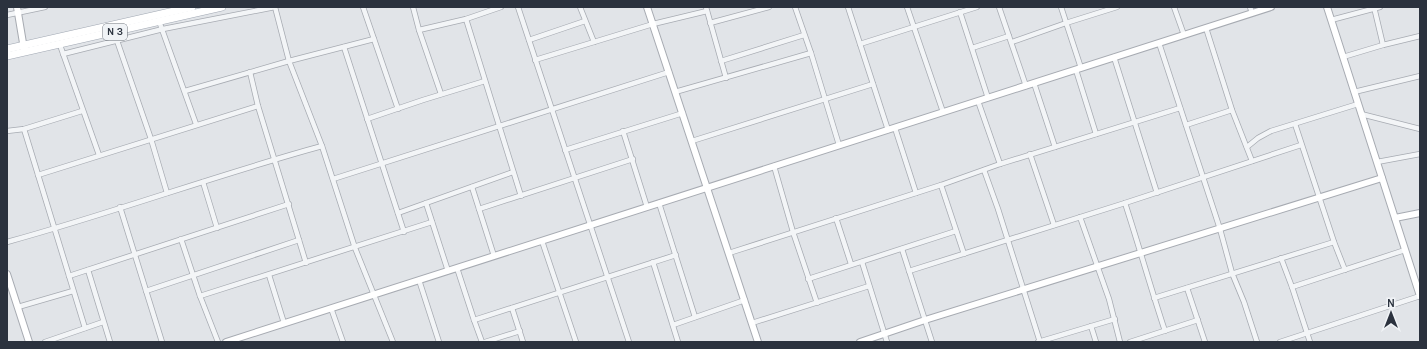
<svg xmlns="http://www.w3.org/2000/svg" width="1427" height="349" viewBox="0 0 1427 349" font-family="Karla,sans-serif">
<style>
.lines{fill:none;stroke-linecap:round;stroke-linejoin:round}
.street-casing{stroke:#a7abb2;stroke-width:6}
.secondary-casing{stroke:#a7abb2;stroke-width:8}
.primary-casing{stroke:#a1a8b3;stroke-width:8}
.street{stroke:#f3f5f7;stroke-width:4.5}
.secondary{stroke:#fff;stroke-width:6}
.primary{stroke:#fff;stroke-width:7}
.labels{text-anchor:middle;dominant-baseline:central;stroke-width:3;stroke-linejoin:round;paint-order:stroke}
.shield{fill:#f0f3f6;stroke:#666c75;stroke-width:1}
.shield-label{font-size:10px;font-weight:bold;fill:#2b323e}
</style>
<rect width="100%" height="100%" fill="#e1e4e8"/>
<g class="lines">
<defs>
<g id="street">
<polyline points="275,7 289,61 322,146 355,248 393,342"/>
<polyline points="363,7 398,109"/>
<polyline points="413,7 419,30 441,94"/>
<polyline points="518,7 629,342"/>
<polyline points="580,7 594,42"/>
<polyline points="706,7 726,78"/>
<polyline points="795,7 811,53 839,145"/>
<polyline points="848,7 888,130"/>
<polyline points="907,7 943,112"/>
<polyline points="999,7 1026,86"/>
<polyline points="1061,7 1081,68"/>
<polyline points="1174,7 1184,35"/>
<polyline points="1250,7 1252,13"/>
<polyline points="1374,7 1383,45"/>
<polyline points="960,12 988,98"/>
<polyline points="7,15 45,7"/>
<polyline points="466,19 521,196"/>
<polyline points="1331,20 1380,7"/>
<polyline points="159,21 196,124"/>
<polyline points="710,23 769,7"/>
<polyline points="1206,28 1232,110 1252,161"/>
<polyline points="419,30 466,19 501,7"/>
<polyline points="114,32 151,139 167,193"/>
<polyline points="529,40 585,21"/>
<polyline points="1012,42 1066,23 1117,7"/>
<polyline points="1159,43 1220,229 1232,273 1244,302 1257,342"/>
<polyline points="860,44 977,7"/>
<polyline points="60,45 99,155"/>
<polyline points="344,47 404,232"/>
<polyline points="972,48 1009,36"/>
<polyline points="63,54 163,29 275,7"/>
<polyline points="1114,57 1157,193"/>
<polyline points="1343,57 1383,45 1420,36"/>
<polyline points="535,60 653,24 707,11"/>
<polyline points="721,61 804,35"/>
<polyline points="1076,70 1096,134"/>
<polyline points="250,72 258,106 306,263"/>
<polyline points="1034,83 1055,147"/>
<polyline points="185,91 289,61 374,39"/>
<polyline points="675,92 811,53"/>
<polyline points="1354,92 1420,76"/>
<polyline points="978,101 1000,164"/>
<polyline points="1361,114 1420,129"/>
<polyline points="367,119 423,100 485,81"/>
<polyline points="1295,124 1334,242 1345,270"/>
<polyline points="1186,125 1232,110"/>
<polyline points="895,128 916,193"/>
<polyline points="24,129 85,328"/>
<polyline points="7,131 24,129 82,111"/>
<polyline points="623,131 647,207"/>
<polyline points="692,141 873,84"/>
<polyline points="1247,147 1258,138 1271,131 1358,104"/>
<polyline points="565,150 683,113"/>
<polyline points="1030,154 1054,225"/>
<polyline points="1377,162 1420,154"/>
<polyline points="774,166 793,232 817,303"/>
<polyline points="984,170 998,209 1040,342"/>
<polyline points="38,175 258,106"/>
<polyline points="333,179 669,72"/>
<polyline points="203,182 217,228"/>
<polyline points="941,185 964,254"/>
<polyline points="472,187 494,256"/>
<polyline points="426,203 448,271"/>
<polyline points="659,203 695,317"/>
<path d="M1125 203C1139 246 1151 289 1165 331"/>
<polyline points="120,207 162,342"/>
<polyline points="479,209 633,159"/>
<polyline points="398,213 513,172"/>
<polyline points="1080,217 1109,299 1120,342"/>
<polyline points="836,218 851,264"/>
<polyline points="181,239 200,296 218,342"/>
<polyline points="542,241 576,342"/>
<path d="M7 242C113 213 216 175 322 146"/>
<polyline points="902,249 932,342"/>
<polyline points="729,253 941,185 1000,164 1180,108"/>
<polyline points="1281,258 1292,287 1310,342"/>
<polyline points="653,262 678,342"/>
<polyline points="862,262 887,342"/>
<polyline points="457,268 474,320 482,342"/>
<polyline points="88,270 110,342"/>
<polyline points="909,271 1125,203 1301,145"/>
<polyline points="269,275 284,323"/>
<polyline points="69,276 289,204"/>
<polyline points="808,279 956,231"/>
<polyline points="419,280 439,342"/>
<polyline points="1292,287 1405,250"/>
<polyline points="1187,288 1205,342"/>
<polyline points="146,291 299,240"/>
<polyline points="200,296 432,222"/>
<polyline points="1154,298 1334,242"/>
<polyline points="18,307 73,291"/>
<polyline points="331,308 343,342"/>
<polyline points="512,308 523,342"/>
<polyline points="474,320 676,255"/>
<polyline points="752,323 869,286"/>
<polyline points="673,325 745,300"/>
<polyline points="1091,326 1096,342"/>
<polyline points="45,342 103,322"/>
<polyline points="485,342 520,331"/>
<polyline points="1038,342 1115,319"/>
<polyline points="1130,342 1198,320"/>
<polyline points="1280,342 1420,296"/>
</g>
<g id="secondary">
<polyline points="17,7 24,49"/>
<polyline points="647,7 758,342"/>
<polyline points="1327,7 1420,296"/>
<polyline points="1395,218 1420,213"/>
<polyline points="7,274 29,342"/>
<polyline points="226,342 1271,7"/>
<polyline points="860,342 925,320 1382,178"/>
</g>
<g id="primary">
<polyline points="7,49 192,7"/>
<polyline points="7,56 222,7"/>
</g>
</defs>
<use href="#street" class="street-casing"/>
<use href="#secondary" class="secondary-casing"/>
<use href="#primary" class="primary-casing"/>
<use href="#street" class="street"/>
<use href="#secondary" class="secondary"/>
<use href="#primary" class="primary"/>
</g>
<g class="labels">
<rect class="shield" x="103" y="24" width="24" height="16" rx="3"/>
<g class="shield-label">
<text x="115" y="32">N 3</text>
</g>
</g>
<rect width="1427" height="349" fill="none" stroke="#2b323e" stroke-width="16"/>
<g transform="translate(1391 313)" stroke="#f0f3f6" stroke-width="3" paint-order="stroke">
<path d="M0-3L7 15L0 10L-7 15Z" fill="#2b323e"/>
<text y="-6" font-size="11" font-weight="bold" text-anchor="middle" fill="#2b323e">N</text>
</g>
</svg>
